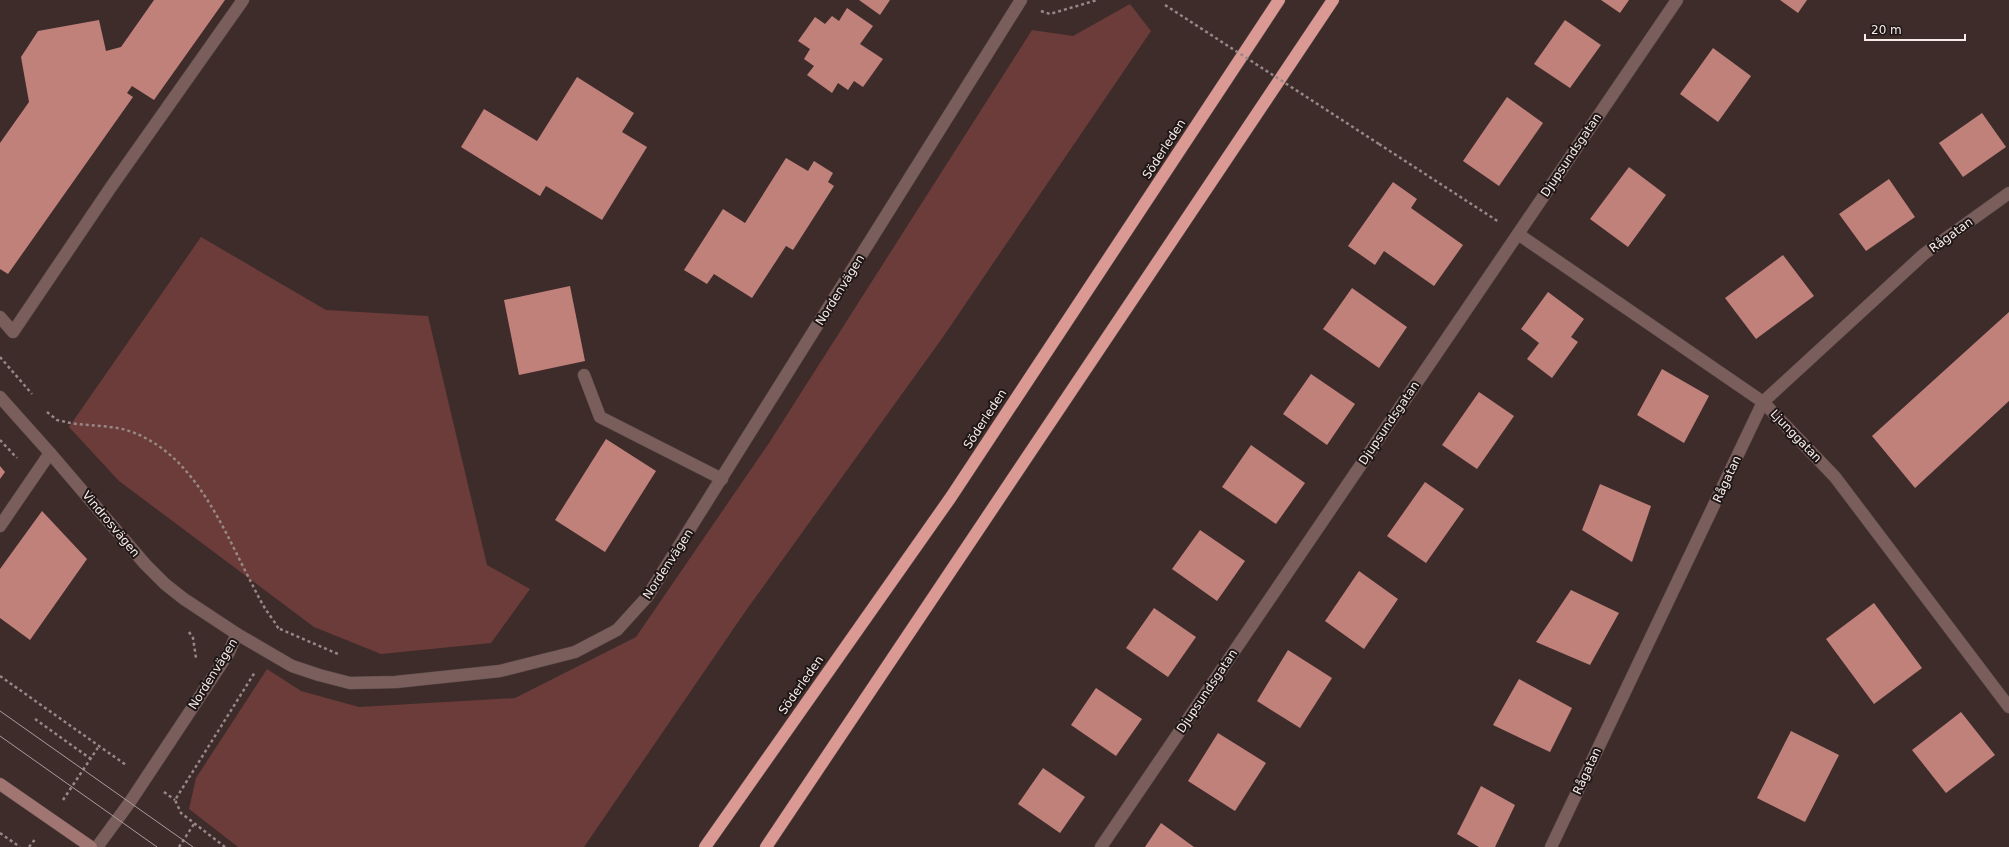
<svg xmlns="http://www.w3.org/2000/svg" width="2009" height="847" viewBox="0 0 2009 847" font-family="'DejaVu Sans',sans-serif">
<style>
.green{fill:#6b3c39}
.building{fill:#c1817b}
.lines{fill:none;stroke-linecap:round;stroke-linejoin:round}
.lane-casing{stroke:#5c4b4a;stroke-width:13}
.street-casing{stroke:#5c4b4a;stroke-width:13}
.secondary-casing{stroke:#5c4b4a;stroke-width:13}
.highway-casing{stroke:#5c4b4a;stroke-width:13}
.path{stroke:#978786;stroke-width:2.5;stroke-dasharray:3 3;stroke-linecap:butt}
.lane{stroke:#795e5b;stroke-width:12}
.street{stroke:#795e5b;stroke-width:12}
.secondary{stroke:#a17672;stroke-width:12}
.highway{stroke:#db9993;stroke-width:12}
.tram{stroke:#a99b9a;stroke-width:1}
.path-bridge{stroke:#978786;stroke-width:2.5;stroke-dasharray:3 3;stroke-linecap:butt}
.labels{text-anchor:middle;dominant-baseline:central;stroke-width:4;stroke-linejoin:round;paint-order:stroke}
.street-label{font-size:12px;fill:#f8eceb;stroke:#1f1716}
</style>
<rect width="100%" height="100%" fill="#3e2c2b"/>
<g class="green">
<polygon points="1130,4 1151,31 943,337 747,609 584,847 238,847 189,809 196,778 267,669 301,691 359,707 515,698 636,637 769,443 1032,30 1073,36"/>
<polygon points="201,237 326,310 428,316 487,565 530,589 491,643 381,654 314,627 119,481 69,427"/>
</g>
<g class="building">
<polygon points="154,0 225,0 154,100 132,86 127,93 133,97 8,274 0,269 0,143 29,102 21,57 38,31 99,20 106,51 121,47"/>
<polygon points="859,0 890,0 880,15"/>
<polygon points="1601,0 1629,0 1620,13"/>
<polygon points="1780,0 1807,0 1798,13"/>
<polygon points="847,8 873,26 860,44 883,59 863,87 854,81 848,90 838,83 832,93 807,75 814,66 804,59 810,49 798,41 815,17 825,24 832,16 839,21"/>
<polygon points="1565,20 1601,45 1570,88 1534,64"/>
<polygon points="1713,48 1751,76 1718,122 1680,94"/>
<polygon points="577,77 634,113 622,132 647,147 602,220 546,186 540,196 461,147 484,109 537,141"/>
<polygon points="1507,97 1543,123 1499,186 1463,161"/>
<polygon points="1982,113 2006,147 1963,177 1939,143"/>
<polygon points="786,158 808,171 814,161 833,173 828,182 834,186 793,250 786,246 752,298 714,274 707,284 684,270 723,209 745,223"/>
<polygon points="1629,167 1666,195 1628,247 1590,219"/>
<polygon points="1889,179 1915,217 1866,251 1839,214"/>
<polygon points="1393,182 1417,199 1411,208 1463,245 1434,286 1384,251 1375,265 1348,246"/>
<polygon points="1783,255 1814,296 1756,339 1725,298"/>
<polygon points="570,286 585,361 519,375 504,300"/>
<polygon points="1352,288 1407,327 1379,368 1323,329"/>
<polygon points="1548,292 1584,319 1571,337 1578,342 1552,378 1527,359 1539,343 1521,329"/>
<polygon points="2009,312 2009,401 1915,488 1872,436"/>
<polygon points="1662,369 1709,396 1684,443 1637,415"/>
<polygon points="1311,374 1355,404 1327,445 1283,414"/>
<polygon points="1479,392 1514,416 1477,469 1442,445"/>
<polygon points="606,439 656,471 605,552 555,520"/>
<polygon points="1251,445 1305,483 1276,524 1222,487"/>
<polygon points="0,466 5,472 0,479"/>
<polygon points="1425,482 1464,509 1426,563 1387,536"/>
<polygon points="1600,484 1651,506 1632,562 1582,530"/>
<polygon points="42,511 87,559 30,640 0,618 0,569"/>
<polygon points="1200,530 1245,561 1217,601 1172,569"/>
<polygon points="1359,571 1398,599 1364,649 1325,621"/>
<polygon points="1571,590 1619,613 1590,665 1536,642"/>
<polygon points="1874,603 1922,668 1874,704 1826,639"/>
<polygon points="1154,608 1196,637 1168,677 1126,648"/>
<polygon points="1288,650 1332,678 1300,728 1257,701"/>
<polygon points="1519,679 1572,708 1550,752 1493,725"/>
<polygon points="1096,688 1142,719 1116,756 1071,725"/>
<polygon points="1961,712 1995,755 1946,793 1912,750"/>
<polygon points="1791,731 1839,755 1805,822 1757,798"/>
<polygon points="1218,733 1266,763 1235,811 1188,781"/>
<polygon points="1043,768 1085,797 1060,833 1018,804"/>
<polygon points="1481,786 1515,805 1495,847 1479,847 1457,834"/>
<polygon points="1161,823 1194,847 1145,847"/>
</g>
<g class="lines">
<defs>
<g id="lane">
<polyline points="0,317 13,332 111,187 243,0"/>
<polyline points="584,375 600,417 722,479"/>
<polyline points="0,526 50,453"/>
</g>
<g id="street">
<polyline points="1518,234 1763,402 1835,477 2009,707"/>
<polyline points="0,397 50,453 145,564 165,584 184,599 237,634 292,666 319,675 350,683 396,682 500,671 575,652 617,630 647,597 1021,0"/>
<polyline points="97,847 130,802 228,654 237,634"/>
<polyline points="1101,847 1677,0"/>
<polyline points="1551,847 1763,402 1924,254 2009,193"/>
</g>
<polyline id="secondary" points="0,784 91,847"/>
<g id="highway">
<polyline points="705,847 951,497 1279,0"/>
<polyline points="766,847 1333,0"/>
</g>
</defs>
<use href="#lane" class="lane-casing"/>
<use href="#street" class="street-casing"/>
<use href="#secondary" class="secondary-casing"/>
<use href="#highway" class="highway-casing"/>
<g class="path">
<polyline points="1041,11 1050,14 1097,0"/>
<polyline points="1379,144 1499,222"/>
<polyline points="0,357 32,394"/>
<path d="M47 412 57 420 66 422C87 427 111 424 132 432 196 456 223 529 253 586 257 594 261 602 266 610 270 616 276 623 279 630"/>
<polyline points="0,440 17,458"/>
<polyline points="280,629 338,654"/>
<polyline points="189,632 193,638 196,658"/>
<polyline points="0,676 126,765"/>
<polyline points="35,719 91,759"/>
<polyline points="164,792 175,800"/>
<polyline points="63,800 99,746"/>
<polyline points="0,833 20,847"/>
<polyline points="29,847 36,838"/>
<polyline points="179,847 194,824"/>
<polyline points="225,847 181,813 175,800 255,672"/>
</g>
<use href="#lane" class="lane"/>
<use href="#street" class="street"/>
<use href="#secondary" class="secondary"/>
<use href="#highway" class="highway"/>
<g class="tram">
<polyline points="0,711 193,847"/>
<polyline points="0,736 157,847"/>
</g>
<polyline class="path-bridge" points="1165,5 1379,144"/>
</g>
<g class="labels">
<g class="street-label">
<text transform="translate(1164 149) rotate(-57)">Söderleden</text>
<text transform="translate(1571 155) rotate(-56)">Djupsundsgatan</text>
<text transform="translate(1951 235) rotate(-36)">Rågatan</text>
<text transform="translate(840 290) rotate(-58)">Nordenvägen</text>
<text transform="translate(985 419) rotate(-57)">Söderleden</text>
<text transform="translate(1389 423) rotate(-56)">Djupsundsgatan</text>
<text transform="translate(1796 436) rotate(46)">Ljunggatan</text>
<text transform="translate(1727 479) rotate(-65)">Rågatan</text>
<text transform="translate(111 524) rotate(50)">Vindrosvägen</text>
<text transform="translate(668 564) rotate(-57)">Nordenvägen</text>
<text transform="translate(213 674) rotate(-58)">Nordenvägen</text>
<text transform="translate(801 685) rotate(-55)">Söderleden</text>
<text transform="translate(1207 691) rotate(-56)">Djupsundsgatan</text>
<text transform="translate(1587 771) rotate(-65)">Rågatan</text>
</g>
</g>
<path d="M1865 34v6h100v-6" fill="none" stroke="#f8eceb" stroke-width="2"/>
<text x="1871" y="34" font-size="12" fill="#f8eceb" stroke="#1f1716" stroke-width="3" paint-order="stroke">20 m</text>
</svg>
